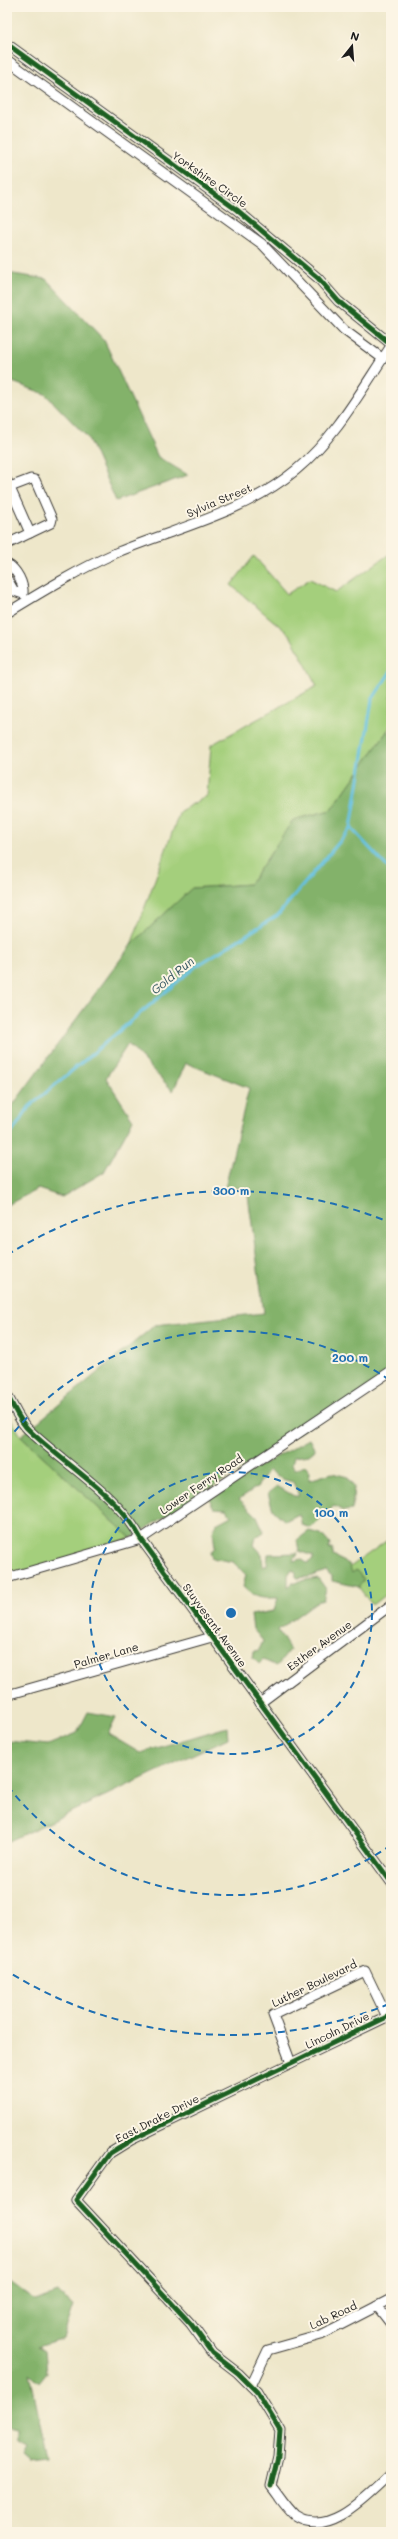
<svg xmlns="http://www.w3.org/2000/svg" width="398" height="2539" viewBox="0 0 398 2539" font-family="Mali,sans-serif">
<style>
.green{fill:#a4cf7b;stroke:#60764c}
.forest{fill:#83b26b;stroke:#506744}
.lines{fill:none;stroke-linecap:round;stroke-linejoin:round}
.stream{stroke:#64c1e2;stroke-width:3}
.minor-casing{stroke:#3c3a36;stroke-width:11}
.minor{stroke:#fff;stroke-width:9}
.cycleway-casing{stroke:#fcf5e5;stroke-width:8}
.cycleway{stroke:#1b5e20;stroke-width:5}
.ring{fill:none;stroke:#1f6fb2;stroke-width:2;stroke-dasharray:7 5}
.labels{text-anchor:middle;dominant-baseline:central;stroke-width:4;stroke-linejoin:round;paint-order:stroke}
.street-label{font-size:11px;fill:#1c1c1c;stroke:#fcf5e5}
.water-label{font-size:12px;font-style:italic;fill:#355661;stroke:#fcf5e5}
.centre{fill:#1f6fb2;stroke:#fcf5e5;stroke-width:2}
.ring-label{font-size:12px;text-anchor:middle;font-weight:bold;fill:#1f6fb2;stroke:#fcf5e5;stroke-width:4;stroke-linejoin:round;paint-order:stroke}
</style>
<rect width="100%" height="100%" fill="#fcf5e5"/>
<filter id="ink" filterUnits="userSpaceOnUse"><feTurbulence type="fractalNoise" baseFrequency=".025" numOctaves="2"/><feDisplacementMap in="SourceGraphic" scale="8" xChannelSelector="R" yChannelSelector="G"/><feConvolveMatrix kernelMatrix="1 2 1 2 8 2 1 2 1" color-interpolation-filters="sRGB"/></filter>
<filter id="wash" filterUnits="userSpaceOnUse"><feTurbulence type="fractalNoise" baseFrequency=".012" numOctaves="4" result="noise"/><feDisplacementMap in="SourceGraphic" scale="16" xChannelSelector="R" yChannelSelector="G"/><feGaussianBlur stdDeviation="0.9" result="paint"/><feColorMatrix in="noise" values="0 0 0 0 0 0 0 0 0 0 0 0 0 0 0 0 0 1.4 0 .05"/><feComposite in="paint" operator="in"/></filter>
<g filter="url(#wash)">
<rect width="100%" height="100%" fill="#eee7ca"/>
<g class="green">
<polygon points="388,555 391,557 391,725 388,730 331,810 293,820 250,884 192,888 131,945 180,811 207,796 211,745 317,686 290,635 231,585 254,556 287,594 310,579 336,592"/>
<polygon points="7,1413 21,1436 131,1538 7,1580"/>
<polygon points="389,1539 391,1590 372,1605 346,1570"/>
</g>
<g class="forest">
<polygon points="7,273 46,279 104,340 158,457 188,475 116,501 88,438 45,394 7,380"/>
<polygon points="388,730 391,735 391,1375 131,1538 21,1436 155,1325 264,1313 247,1188 225,1188 249,1088 186,1063 173,1091 128,1044 106,1078 133,1120 104,1172 62,1197 38,1189 7,1205 7,1113 131,945 192,888 250,884 293,820 331,810"/>
<path d="M309 1439 315 1450 309 1455 294 1457 292 1465 295 1470 305 1466 310 1472 309 1480 332 1473 348 1477 354 1487 352 1510 343 1511 334 1506 311 1528 302 1525 299 1514 285 1521 273 1510 268 1493 277 1486 294 1496H299L293 1482 282 1479 269 1470 257 1487 239 1499 257 1516 264 1532 256 1537 254 1545 262 1554 263 1567 267 1565 268 1554 298 1553 293 1561 301 1559 307 1563 313 1560V1556L299 1551 297 1540 309 1531 321 1534 330 1544 329 1549 333 1548V1556L349 1564 352 1573 356 1570 364 1579 359 1587 332 1581V1576L326 1571 309 1577 296 1578V1572L292 1569 288 1575V1587L294 1582 318 1578 326 1589 323 1600 316 1602 278 1630 290 1650 277 1666 263 1660 259 1664 253 1658 254 1651 259 1650 263 1641 253 1629 251 1615 274 1611 278 1598C260 1598 257 1600 243 1587L246 1575 233 1562 212 1558 210 1553 215 1547 213 1532 216 1524 231 1516 227 1509 214 1508 207 1495Z"/>
<polygon points="88,1712 116,1717 108,1734 140,1753 227,1727 228,1738 7,1842 7,1741 48,1745 77,1733"/>
<polygon points="7,2280 36,2301 58,2293 74,2305 63,2338 38,2346 45,2351 47,2372 39,2382 30,2373 47,2458 29,2460 22,2454 26,2446 16,2441 16,2429 7,2427"/>
</g>
<g class="lines">
<g class="stream">
<polyline points="351,828 391,871"/>
<polyline points="7,1140 29,1107 195,967 278,915 351,828 372,700 391,671"/>
</g>
</g>
</g>
<g filter="url(#ink)">
<g class="lines">
<defs>
<g id="minor">
<polyline points="7,44 237,210 318,278 338,301 391,344"/>
<polyline points="7,60 262,244 344,330 382,358"/>
<polyline points="7,481 30,533 7,544"/>
<polyline points="10,487 31,479 35,480 52,519 51,523 30,533"/>
<path d="M7 564C17 569 24 584 23 594L14 591 7 579"/>
<path d="M7 613C43 591 79 569 118 552 179 527 244 513 296 470 336 437 362 389 391 346"/>
<path d="M7 1395C14 1407 20 1423 30 1431 64 1464 119 1496 141 1539L391 1882"/>
<polyline points="7,1578 141,1539 391,1371"/>
<polyline points="7,1695 212,1637"/>
<polyline points="260,1703 391,1605"/>
<path d="M391 2015 131 2140 110 2153 76 2200 191 2324 212 2353 238 2373 257 2392 280 2430 278 2456 271 2486C279 2496 286 2508 296 2517 329 2539 368 2495 391 2474"/>
<polyline points="291,2063 273,2015 365,1971 387,2017"/>
<polyline points="377,2306 391,2324"/>
<polyline points="251,2386 268,2350 321,2335 391,2299"/>
</g>
</defs>
<use href="#minor" class="minor-casing"/>
<use href="#minor" class="minor"/>
<defs>
<g id="cycleway">
<polyline points="7,44 237,210 318,278 338,301 391,344"/>
<path d="M7 1395C14 1407 20 1423 30 1431 64 1464 119 1496 141 1539L391 1882"/>
<polyline points="271,2486 278,2456 280,2430 257,2392 238,2373 212,2353 191,2324 76,2200 110,2153 131,2140 391,2015"/>
</g>
</defs>
<use href="#cycleway" class="cycleway-casing"/>
<use href="#cycleway" class="cycleway"/>
</g>
</g>
<g class="ring">
<circle cx="231" cy="1613" r="141"/>
<path d="M391 1845A282 282 0 0 1 7 1785M7 1441A282 282 0 0 1 391 1381"/>
<path d="M389 2004A422 422 0 0 1 7 1971M7 1255A422 422 0 0 1 389 1222"/>
</g>
<g class="labels">
<g class="street-label">
<text transform="translate(210 179) rotate(35)">Yorkshire Circle</text>
<text transform="translate(219 500) rotate(-23)">Sylvia Street</text>
<text transform="translate(201 1484) rotate(-34)">Lower Ferry Road</text>
<text transform="translate(215 1625) rotate(54)">Stuyvesant Avenue</text>
<text transform="translate(319 1645) rotate(-36)">Esther Avenue</text>
<text transform="translate(106 1655) rotate(-16)">Palmer Lane</text>
<text transform="translate(314 1983) rotate(-26)">Luther Boulevard</text>
<text transform="translate(337 2030) rotate(-26)">Lincoln Drive</text>
<text transform="translate(157 2118) rotate(-27)">East Drake Drive</text>
<text transform="translate(333 2315) rotate(-25)">Lab Road</text>
</g>
<g class="water-label">
<text transform="translate(172 975) rotate(-39)">Gold Run</text>
</g>
</g>
<circle cx="231" cy="1613" r="6" class="centre"/>
<g class="ring-label">
<text x="231" y="1195">300 m</text>
<text x="350" y="1362">200 m</text>
<text x="331" y="1517">100 m</text>
</g>
<rect width="398" height="2539" fill="none" stroke="#fcf5e5" stroke-width="24"/>
<g transform="translate(352 46) rotate(17)" stroke="#fcf5e5" stroke-width="3" paint-order="stroke">
<path d="M0-3L7 15L0 10L-7 15Z" fill="#1c1c1c"/>
<text y="-6" font-size="11" font-weight="bold" text-anchor="middle" fill="#1c1c1c">N</text>
</g>
</svg>
